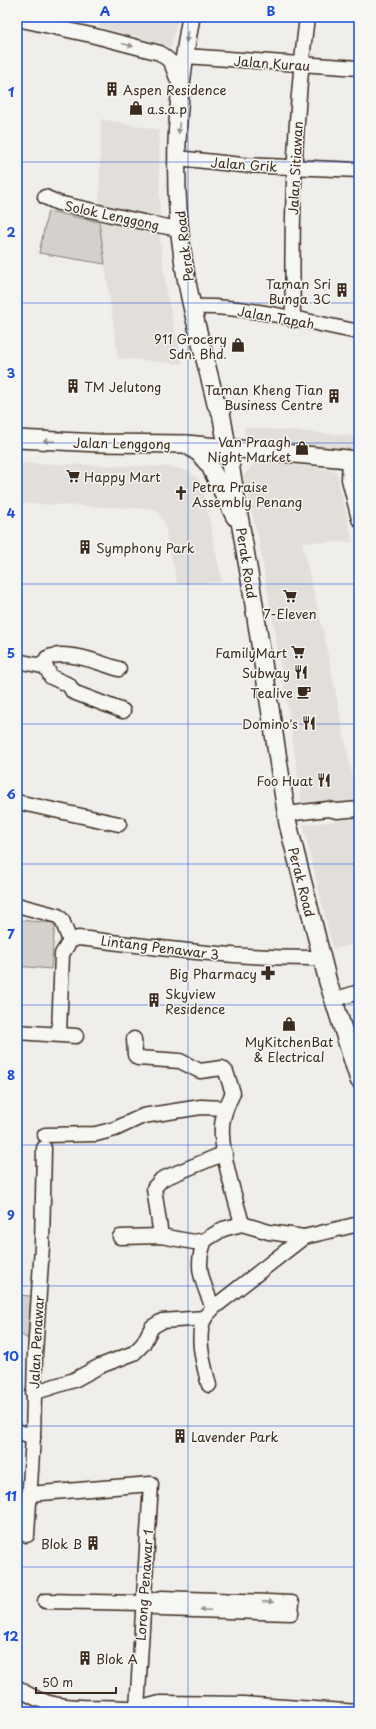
<svg xmlns="http://www.w3.org/2000/svg" width="376" height="1729" viewBox="0 0 376 1729" font-family="'Playpen Sans',sans-serif">
<style>
.built{fill:#e2dfdb}
.green{fill:#d4d1cc;stroke:#887e75}
.lines{fill:none;stroke-linecap:round;stroke-linejoin:round}
.minor-casing{stroke:#3b2a1e;stroke-width:17}
.major-casing{stroke:#3b2a1e;stroke-width:20}
.minor{stroke:#f6f6f2;stroke-width:14}
.major{stroke:#f6f6f2;stroke-width:17}
.oneway{fill:#989088}
.grid{fill:none;stroke:#1d4ed8;stroke-width:1;stroke-opacity:0.55}
.labels{text-anchor:middle;dominant-baseline:central;stroke-width:3;stroke-linejoin:round;paint-order:stroke}
.street-label{font-size:13px;fill:#3b2a1e;stroke:#f6f6f2}
.poi-label{font-size:13px;fill:#3b2a1e;stroke:#f6f6f2;text-anchor:end}
.neatline{fill:none;stroke:#1d4ed8;stroke-width:1.5}
.grid-label{font-size:13px;text-anchor:middle;font-weight:bold;fill:#1d4ed8}
</style>
<rect width="100%" height="100%" fill="#efeeea"/>
<filter id="ink" filterUnits="userSpaceOnUse"><feTurbulence type="fractalNoise" baseFrequency=".025" numOctaves="2"/><feDisplacementMap in="SourceGraphic" scale="8" xChannelSelector="R" yChannelSelector="G"/><feConvolveMatrix kernelMatrix="1 2 1 2 8 2 1 2 1" color-interpolation-filters="sRGB"/></filter>
<g filter="url(#ink)">
<g class="built">
<polygon points="101,17 178,17 171,47 99,27"/>
<polygon points="101,119 159,130 160,239 167,296 183,364 118,358 99,222"/>
<polygon points="244,427 359,436 359,471 297,465 336,471 353,542 302,542 327,648 357,802 303,809 285,691 259,541 243,476 257,461 246,460"/>
<polygon points="17,463 170,467 189,471 199,480 202,486 222,582 177,584 164,522 157,511 152,509 17,503"/>
<polygon points="359,818 359,943 333,949 303,825"/>
</g>
<g class="green">
<polygon points="48,211 99,222 105,264 39,253"/>
<polygon points="17,920 55,923 51,969 17,966"/>
<polygon points="17,1295 31,1296 28,1339 17,1332"/>
</g>
<g class="lines">
<defs>
<g id="minor">
<polyline points="17,19 91,35 160,53 171,62 181,89"/>
<polyline points="185,56 359,68"/>
<polyline points="177,158 242,165 359,170"/>
<polyline points="45,197 58,203 152,224 179,229"/>
<path d="M193 307C246 305 307 322 359 332"/>
<path d="M293 320C291 218 294 118 307 17"/>
<polyline points="350,459 349,479 359,519"/>
<path d="M17 661 42 666 47 658C66 649 99 663 119 669"/>
<polyline points="42,666 47,669 51,677 69,685 73,692 123,711"/>
<polyline points="17,802 119,824"/>
<polyline points="286,814 328,809 337,811 359,809"/>
<path d="M17 905 58 916 62 920 70 941 78 938 88 939C165 949 243 959 321 958"/>
<polyline points="333,1000 359,992"/>
<polyline points="17,1032 76,1036"/>
<polyline points="59,1034 62,954 70,941"/>
<path d="M134 1039 135 1055 138 1058 180 1061 200 1071 222 1068 226 1072 233 1093C228 1103 223 1113 222 1125 220 1153 235 1196 242 1224"/>
<polyline points="45,1135 96,1134 115,1129 143,1116 201,1107 225,1108"/>
<polyline points="161,1236 154,1188 162,1179 225,1153"/>
<polyline points="120,1237 161,1236 194,1242 205,1240"/>
<path d="M213 1308C203 1282 194 1268 205 1240L223 1229 242 1224 269 1232 304 1237 359 1224"/>
<path d="M209 1385C204 1366 195 1336 205 1317 207 1314 211 1311 213 1308L304 1237"/>
<polyline points="33,1393 74,1380 100,1366 134,1353 143,1344 152,1327 162,1321 205,1318"/>
<polyline points="17,1431 33,1437"/>
<polyline points="29,1494 151,1484 137,1709"/>
<polyline points="27,1535 33,1437 35,1354 42,1246 44,1148"/>
<polyline points="45,1601 143,1603 162,1598 292,1603 291,1613 161,1609 143,1603"/>
<path d="M17 1687C57 1718 100 1702 145 1710"/>
<polyline points="137,1709 160,1703 243,1704 359,1712"/>
</g>
<g id="major">
<path d="M191 17C176 99 171 188 185 271 192 315 206 360 216 404L221 412 250 579 288 824 328 982 359 1080"/>
<polyline points="17,439 99,443 186,444 359,460"/>
<polyline points="186,444 199,453 210,466 235,517"/>
</g>
</defs>
<use href="#minor" class="minor-casing"/>
<use href="#major" class="major-casing"/>
<use href="#minor" class="minor"/>
<use href="#major" class="major"/>
</g>
<defs><path id="oneway-solid" d="M-6-.8H1V-3.2L6.5 0L1 3.2V.8H-6Z"/></defs>
<g class="oneway">
<use href="#oneway-solid" transform="translate(187 37) rotate(98)"/>
<use href="#oneway-solid" transform="translate(128 45) rotate(15)"/>
<use href="#oneway-solid" transform="translate(179 128) rotate(93)"/>
<use href="#oneway-solid" transform="translate(49 441) rotate(-177)"/>
<use href="#oneway-solid" transform="translate(268 1602) rotate(2)"/>
<use href="#oneway-solid" transform="translate(205 1610) rotate(-178)"/>
</g>
</g>
<path class="grid" d="M188 17V1712M17 162H359M17 303H359M17 443H359M17 584H359M17 724H359M17 864H359M17 1005H359M17 1145H359M17 1286H359M17 1426H359M17 1567H359"/>
<defs>
<symbol id="building-bare" viewBox="-9 -9 18 18"><path d="M-4-6H4V6H1V3H-1V6H-4ZM-2.5-4.3h1.7v1.8h-1.7ZM.8-4.3h1.7v1.8H.8ZM-2.5-1h1.7V.8h-1.7ZM.8-1h1.7V.8H.8Z" fill="#3b2a1e" stroke="#f6f6f2" stroke-width="2.5" paint-order="stroke"/></symbol>
<symbol id="shop-bare" viewBox="-9 -9 18 18"><path d="M-5-2.5h2.3a2.7 3.5 0 0 1 5.4 0H5L5.5 6h-11ZM-1.5-2.5h3a1.5 2.3 0 0 0-3 0Z" fill="#3b2a1e" stroke="#f6f6f2" stroke-width="2.5" paint-order="stroke"/></symbol>
<symbol id="supermarket-bare" viewBox="-9 -9 18 18"><path d="M-6-5.5h2.5l.6 2H6L4.5 2H-2.5L-4.4-4H-6ZM-1.5 3.2a1.3 1.3 0 1 0 .1 0ZM3 3.2a1.3 1.3 0 1 0 .1 0Z" fill="#3b2a1e" stroke="#f6f6f2" stroke-width="2.5" paint-order="stroke"/></symbol>
<symbol id="church-bare" viewBox="-9 -9 18 18"><path d="M-1.2-6h2.4v3.5h3.3v2.4h-3.3V6h-2.4V-.1h-3.3v-2.4h3.3Z" fill="#3b2a1e" stroke="#f6f6f2" stroke-width="2.5" paint-order="stroke"/></symbol>
<symbol id="restaurant-bare" viewBox="-9 -9 18 18"><path d="M-5-6h1v4h1v-4h1v4h1v-4h1v5L-1.5 .5V6h-2V.5L-5-1ZM5-6V6H3V1.5H1.5Q1.5-4 5-6Z" fill="#3b2a1e" stroke="#f6f6f2" stroke-width="2.5" paint-order="stroke"/></symbol>
<symbol id="cafe-bare" viewBox="-9 -9 18 18"><path d="M-5.5-4.5H6V0H3Q3 3.5 0 3.5H-2.5Q-5.5 3.5-5.5 0ZM3-3.2v2h1.7v-2ZM-6 4.5H4V6H-6Z" fill="#3b2a1e" stroke="#f6f6f2" stroke-width="2.5" paint-order="stroke"/></symbol>
<symbol id="pharmacy-bare" viewBox="-9 -9 18 18"><path d="M-2-6h4v4h4v4h-4v4h-4v-4h-4v-4h4Z" fill="#3b2a1e" stroke="#f6f6f2" stroke-width="2.5" paint-order="stroke"/></symbol>
</defs>
<g fill-rule="evenodd">
<use href="#building-bare" x="102" y="79" width="20" height="20"/>
<use href="#shop-bare" x="126" y="98" width="20" height="20"/>
<use href="#building-bare" x="332" y="280" width="20" height="20"/>
<use href="#shop-bare" x="228" y="335" width="20" height="20"/>
<use href="#building-bare" x="63" y="376" width="20" height="20"/>
<use href="#building-bare" x="324" y="386" width="20" height="20"/>
<use href="#shop-bare" x="292" y="438" width="20" height="20"/>
<use href="#supermarket-bare" x="63" y="466" width="20" height="20"/>
<use href="#church-bare" x="171" y="483" width="20" height="20"/>
<use href="#building-bare" x="75" y="537" width="20" height="20"/>
<use href="#supermarket-bare" x="280" y="586" width="20" height="20"/>
<use href="#supermarket-bare" x="288" y="642" width="20" height="20"/>
<use href="#restaurant-bare" x="291" y="662" width="20" height="20"/>
<use href="#cafe-bare" x="294" y="682" width="20" height="20"/>
<use href="#restaurant-bare" x="299" y="713" width="20" height="20"/>
<use href="#restaurant-bare" x="314" y="770" width="20" height="20"/>
<use href="#pharmacy-bare" x="258" y="963" width="20" height="20"/>
<use href="#building-bare" x="144" y="990" width="20" height="20"/>
<use href="#shop-bare" x="279" y="1014" width="20" height="20"/>
<use href="#building-bare" x="170" y="1426" width="20" height="20"/>
<use href="#building-bare" x="83" y="1533" width="20" height="20"/>
<use href="#building-bare" x="75" y="1648" width="20" height="20"/>
</g>
<g class="labels">
<g class="street-label">
<text transform="translate(272 63) rotate(4)">Jalan Kurau</text>
<text transform="translate(244 164) rotate(4)">Jalan Grik</text>
<text transform="translate(295 168) rotate(-87)">Jalan Sitiawan</text>
<text transform="translate(112 215) rotate(12)">Solok Lenggong</text>
<text transform="translate(184 246) rotate(-97)">Perak Road</text>
<text transform="translate(276 317) rotate(10)">Jalan Tapah</text>
<text transform="translate(122 443) rotate(1)">Jalan Lenggong</text>
<text transform="translate(247 563) rotate(81)">Perak Road</text>
<text transform="translate(302 882) rotate(76)">Perak Road</text>
<text transform="translate(160 947) rotate(7)">Lintang Penawar 3</text>
<text transform="translate(36 1342) rotate(-87)">Jalan Penawar</text>
<text transform="translate(144 1585) rotate(-86)">Lorong Penawar 1</text>
</g>
<g class="poi-label">
<text x="123" y="89" text-anchor="start">Aspen Residence</text>
<text x="147" y="108" text-anchor="start">a.s.a.p</text>
<text x="331" y="283">Taman Sri<tspan x="331" dy="15">Bunga 3C</tspan></text>
<text x="227" y="338">911 Grocery<tspan x="227" dy="15">Sdn. Bhd.</tspan></text>
<text x="84" y="386" text-anchor="start">TM Jelutong</text>
<text x="323" y="389">Taman Kheng Tian<tspan x="323" dy="15">Business Centre</tspan></text>
<text x="291" y="441">Van Praagh<tspan x="291" dy="15">Night Market</tspan></text>
<text x="84" y="476" text-anchor="start">Happy Mart</text>
<text x="192" y="486" text-anchor="start">Petra Praise<tspan x="192" dy="15">Assembly Penang</tspan></text>
<text x="96" y="547" text-anchor="start">Symphony Park</text>
<text x="290" y="613" text-anchor="middle">7-Eleven</text>
<text x="287" y="652">FamilyMart</text>
<text x="290" y="672">Subway</text>
<text x="293" y="692">Tealive</text>
<text x="298" y="723">Domino's</text>
<text x="313" y="780">Foo Huat</text>
<text x="257" y="973">Big Pharmacy</text>
<text x="165" y="993" text-anchor="start">Skyview<tspan x="165" dy="15">Residence</tspan></text>
<text x="289" y="1041" text-anchor="middle">MyKitchenBat<tspan x="289" dy="15">&amp; Electrical</tspan></text>
<text x="191" y="1436" text-anchor="start">Lavender Park</text>
<text x="82" y="1543">Blok B</text>
<text x="96" y="1658" text-anchor="start">Blok A</text>
</g>
</g>
<rect width="376" height="1729" fill="none" stroke="#f6f6f2" stroke-width="44"/>
<path d="M36 1687v6h80v-6" fill="none" stroke="#3b2a1e" stroke-width="2"/>
<text x="42" y="1687" font-size="12" fill="#3b2a1e" stroke="#f6f6f2" stroke-width="3" paint-order="stroke">50 m</text>
<rect x="22" y="22" width="332" height="1685" class="neatline"/>
<g class="grid-label">
<text x="105" y="16">A</text>
<text x="271" y="16">B</text>
<text x="11" y="97">1</text>
<text x="11" y="237">2</text>
<text x="11" y="378">3</text>
<text x="11" y="518">4</text>
<text x="11" y="658">5</text>
<text x="11" y="799">6</text>
<text x="11" y="939">7</text>
<text x="11" y="1080">8</text>
<text x="11" y="1220">9</text>
<text x="11" y="1361">10</text>
<text x="11" y="1501">11</text>
<text x="11" y="1641">12</text>
</g>
</svg>
